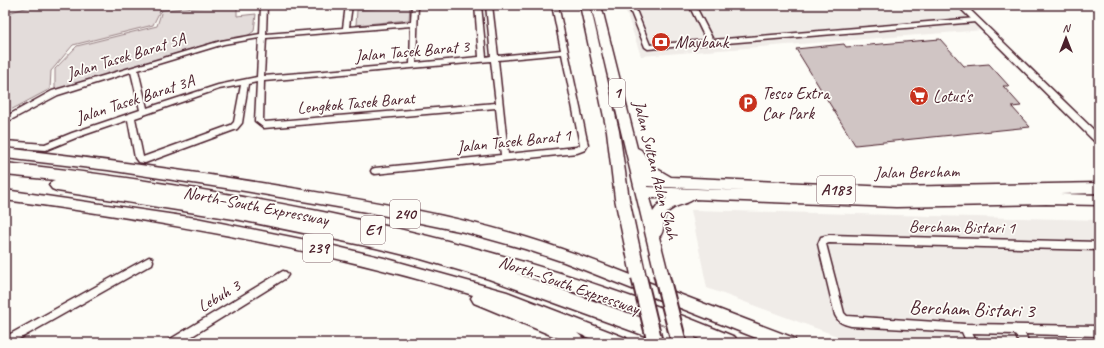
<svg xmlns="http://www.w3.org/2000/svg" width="1104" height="348" viewBox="0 0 1104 348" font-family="Caveat,sans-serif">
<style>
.built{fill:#f0ece8}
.green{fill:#e3dcda;stroke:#967e82}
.building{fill:#d0c5c4;stroke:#4a1f2b}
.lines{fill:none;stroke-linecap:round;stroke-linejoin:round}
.minor-casing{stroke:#4a1f2b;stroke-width:3}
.tertiary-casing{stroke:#4a1f2b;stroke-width:3}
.primary-casing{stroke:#4a1f2b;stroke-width:3}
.motorway-casing{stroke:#4a1f2b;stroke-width:3}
.minor{fill:#fdfcf7;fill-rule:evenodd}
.tertiary{fill:#fdfcf7;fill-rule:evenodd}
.primary{fill:#fdfcf7;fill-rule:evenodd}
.motorway{fill:#fdfcf7;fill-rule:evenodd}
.primary-bridge-casing{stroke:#4a1f2b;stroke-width:18;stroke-linecap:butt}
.primary-bridge{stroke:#fdfcf7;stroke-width:14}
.labels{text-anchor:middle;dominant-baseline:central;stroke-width:3.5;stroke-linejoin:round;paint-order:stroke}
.shield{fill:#fdfcf7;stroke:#806168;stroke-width:1}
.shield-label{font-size:16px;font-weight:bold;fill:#4a1f2b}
.poi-label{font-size:17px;fill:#4a1f2b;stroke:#fdfcf7;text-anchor:start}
.street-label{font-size:17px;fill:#4a1f2b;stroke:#fdfcf7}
.near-street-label{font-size:20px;fill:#4a1f2b;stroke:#fdfcf7}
</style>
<rect width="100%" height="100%" fill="#fdfcf7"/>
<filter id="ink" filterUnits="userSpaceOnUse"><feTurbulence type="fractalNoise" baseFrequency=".025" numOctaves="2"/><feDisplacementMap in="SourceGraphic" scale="8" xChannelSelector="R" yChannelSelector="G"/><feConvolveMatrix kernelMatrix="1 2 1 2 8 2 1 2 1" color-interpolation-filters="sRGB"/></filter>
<g filter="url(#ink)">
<g class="built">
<polygon points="624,5 961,5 984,30 641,56"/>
<polygon points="691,210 1099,220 1099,343 851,343 837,336 707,288"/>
</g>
<g class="green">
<polygon points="35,5 163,5 153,25 73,45 51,71 50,89 5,113 5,14"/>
<polygon points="221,5 237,5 237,16 256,14 254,31 246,37 221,40 55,90 55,69 77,46 157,26 162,10"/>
<polygon points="384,5 410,5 409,20 356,25 357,10 383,8"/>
</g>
<polygon class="building" points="940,39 964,66 989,64 1009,86 1003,86 1021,106 1012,107 1030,127 855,145 796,49 844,44 846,47"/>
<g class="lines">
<defs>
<g id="minor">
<path d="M261 5H267L266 34 343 28 346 5H352L349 27 411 22 412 5H418L416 63 479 57 475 5H481L486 57 491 56 486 5H492L498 56 561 50 552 5H558L588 145 585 150 577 153 375 174 372 173 371 171 372 169 375 168 501 155 496 108 264 128 255 121 257 82 248 84 242 123 237 129 145 163 138 162 135 158 128 120 78 137 46 150 5 147V141L45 144 72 133 140 110 131 72 58 95 5 123V117L52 91 221 41 260 34ZM411 26 410 64 264 76 266 38ZM259 38 257 77 218 85 147 108 138 70 224 44ZM562 54 580 145 576 147 508 154 498 60ZM491 61 496 103 265 122 263 120 264 81ZM241 85 234 122 231 125 143 157 135 118 219 89Z"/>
<polygon points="628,5 634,5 650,45 706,40 689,5 695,5 713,40 976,18 979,20 976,22 714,44 711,45 708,44 648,49 645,47"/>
<path d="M829 235 1099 242V250L829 243 826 244 844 313 847 316 965 324 1099 326V336L1025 334 1029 343H1019L1015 334 972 333 977 343H967L962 332 851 326C843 324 839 323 835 315L818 244 821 237Z"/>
<polygon points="149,257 152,258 153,261 152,264 12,343 5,343 5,337"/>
<polygon points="283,271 286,272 288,275 286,278 181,343 167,343 169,340"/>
</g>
<polygon id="tertiary" points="957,5 965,5 1099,135 1099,144 1096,143"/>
<g id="primary">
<path d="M580 5H590L619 131 629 199 646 277 645 281 794 338 796 343H769L564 262 525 249 464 232 372 213 245 191 108 170 5 158V148C101 159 197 172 292 188 370 201 449 214 525 237 561 248 596 261 631 275L615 199 607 131Z"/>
<path d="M591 5H601L637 148 641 150 652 166 671 177 891 187 1099 183V193L1060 194 1099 195V205L1046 204 896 207 694 199C686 205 675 204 667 213 661 220 666 231 659 237L668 273 666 278 661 279 656 278ZM647 186 746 191 647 187ZM649 198H667L659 204 653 212Z"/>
<path d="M5 190 196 218 321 243 384 258 507 292 626 338 628 343H601L577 333 583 338 585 343H565L558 338 474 303 471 298 473 295C320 249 163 221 5 200Z"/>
</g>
<path id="motorway" d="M5 163C112 174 217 191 323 212 465 242 601 280 735 337L737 343H707L695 337 697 343H665L489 279 421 259 376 248 240 220 57 191 52 189 49 185 52 181 55 180 5 175ZM514 273 590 297 682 332Z"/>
</defs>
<use href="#minor" class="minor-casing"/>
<use href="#tertiary" class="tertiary-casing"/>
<use href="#primary" class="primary-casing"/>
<use href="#motorway" class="motorway-casing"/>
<use href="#minor" class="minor"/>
<use href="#tertiary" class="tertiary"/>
<use href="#primary" class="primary"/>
<use href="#motorway" class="motorway"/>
<defs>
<g id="primary-bridge">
<polyline points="661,273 679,343"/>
<polyline points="639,277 655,343"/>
</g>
</defs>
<use href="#primary-bridge" class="primary-bridge-casing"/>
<use href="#primary-bridge" class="primary-bridge"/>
</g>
</g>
<defs>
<symbol id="bank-disc" viewBox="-11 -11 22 22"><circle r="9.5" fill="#c8321e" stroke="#fdfcf7"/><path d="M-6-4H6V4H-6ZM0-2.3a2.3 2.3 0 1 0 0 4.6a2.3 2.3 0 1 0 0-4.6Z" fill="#fff"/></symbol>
<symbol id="supermarket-disc" viewBox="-11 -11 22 22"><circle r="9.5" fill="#c8321e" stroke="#fdfcf7"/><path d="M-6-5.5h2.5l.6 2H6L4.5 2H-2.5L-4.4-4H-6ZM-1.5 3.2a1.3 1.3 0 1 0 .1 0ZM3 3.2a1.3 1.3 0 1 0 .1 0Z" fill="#fff"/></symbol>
<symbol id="parking-disc" viewBox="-11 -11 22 22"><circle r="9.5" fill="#c8321e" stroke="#fdfcf7"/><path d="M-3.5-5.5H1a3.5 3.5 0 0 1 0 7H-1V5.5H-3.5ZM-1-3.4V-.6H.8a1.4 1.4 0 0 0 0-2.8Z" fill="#fff"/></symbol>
</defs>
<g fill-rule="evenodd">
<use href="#bank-disc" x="650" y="31" width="22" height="22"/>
<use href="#supermarket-disc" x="908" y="85" width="22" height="22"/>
<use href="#parking-disc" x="737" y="92" width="22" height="22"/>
</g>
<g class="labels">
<g class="shield">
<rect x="609" y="79" width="16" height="28" rx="3"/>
<rect x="817" y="176" width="38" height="28" rx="3"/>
<rect x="390" y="200" width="30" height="28" rx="3"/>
<rect x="361" y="216" width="24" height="28" rx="3"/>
<rect x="303" y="234" width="30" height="28" rx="3"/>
</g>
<g class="shield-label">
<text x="617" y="93">1</text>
<text x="836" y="190">A183</text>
<text x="405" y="214">240</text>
<text x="373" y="230">E1</text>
<text x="318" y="248">239</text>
</g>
<g class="poi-label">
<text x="675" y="42">Maybank</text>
<text x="762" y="93">Tesco Extra<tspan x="762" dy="20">Car Park</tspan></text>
<text x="933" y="96">Lotus's</text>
</g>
<g class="street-label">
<text transform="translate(412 51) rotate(-5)">Jalan Tasek Barat 3</text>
<text transform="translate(126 56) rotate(-17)">Jalan Tasek Barat 5A</text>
<text transform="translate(135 99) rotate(-18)">Jalan Tasek Barat 3A</text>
<text transform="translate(356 103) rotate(-5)">Lengkok Tasek Barat</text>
<text transform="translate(514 141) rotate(-6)">Jalan Tasek Barat 1</text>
<text transform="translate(656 170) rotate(76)">Jalan Sultan Azlan Shah</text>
<text transform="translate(917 172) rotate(-1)">Jalan Bercham</text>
<text transform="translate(256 206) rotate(11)">North–South Expressway</text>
<text transform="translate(962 227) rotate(1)">Bercham Bistari 1</text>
<text transform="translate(569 285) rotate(19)">North–South Expressway</text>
<text transform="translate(219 296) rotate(-31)">Lebuh 3</text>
</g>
<g class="near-street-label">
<text transform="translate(972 309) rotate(2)">Bercham Bistari 3</text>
</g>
</g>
<rect width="1104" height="348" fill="none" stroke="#fdfcf7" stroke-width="20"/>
<rect x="10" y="10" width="1084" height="328" fill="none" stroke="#4a1f2b" stroke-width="1.5" filter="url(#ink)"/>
<g transform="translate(1066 38)" stroke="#fdfcf7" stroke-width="3" paint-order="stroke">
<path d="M0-3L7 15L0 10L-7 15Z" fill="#4a1f2b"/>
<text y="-6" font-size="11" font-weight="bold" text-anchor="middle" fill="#4a1f2b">N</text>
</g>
</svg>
